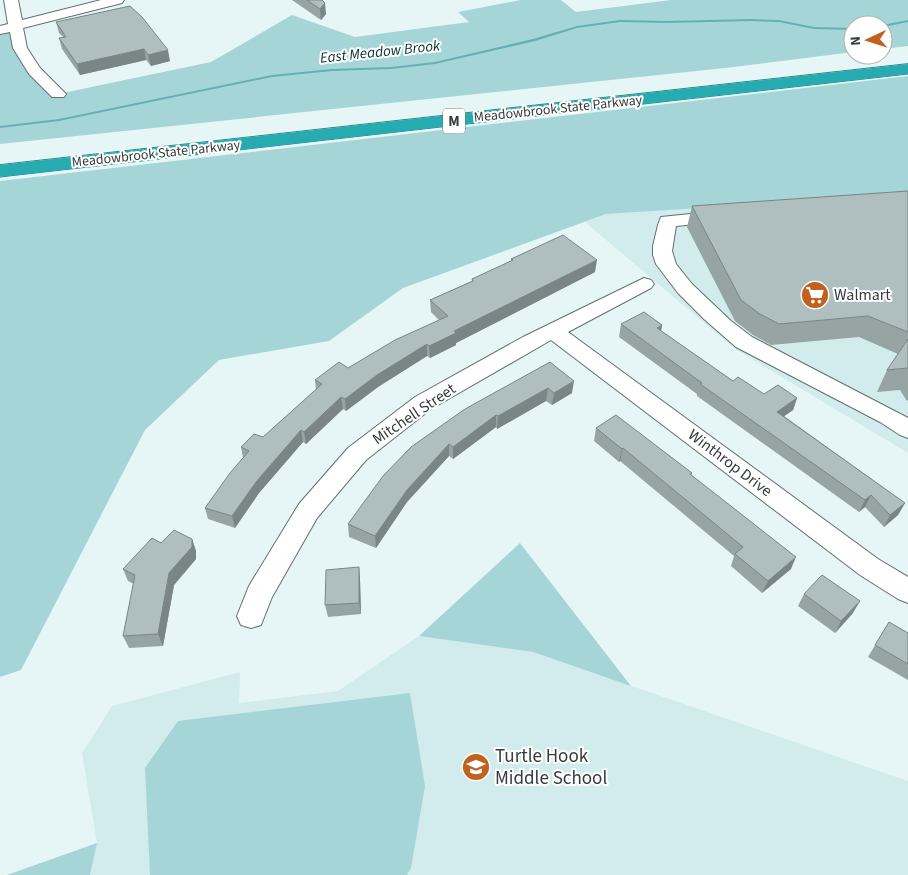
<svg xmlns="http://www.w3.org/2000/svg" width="908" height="875" viewBox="0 0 908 875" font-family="'Source Sans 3',sans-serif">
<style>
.built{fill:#d2eced}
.green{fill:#a6d5d8}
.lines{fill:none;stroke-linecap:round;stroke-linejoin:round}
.stream{fill:#63b0b4;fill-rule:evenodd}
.minor-casing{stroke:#617070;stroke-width:2}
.highway-casing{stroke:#2c8488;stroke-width:1}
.minor{fill:#fff;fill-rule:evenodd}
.highway{fill:#26abb1;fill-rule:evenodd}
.wall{fill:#96a4a4}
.shaded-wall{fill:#7a8686}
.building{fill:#afbfbf;stroke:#7a8686}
.labels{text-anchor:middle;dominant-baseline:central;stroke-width:4;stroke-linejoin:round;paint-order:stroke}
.far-street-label{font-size:14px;fill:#363c3c;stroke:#fff}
.far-water-label{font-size:15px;font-style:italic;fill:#093032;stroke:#fff}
.shield{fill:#fff;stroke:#727676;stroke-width:1}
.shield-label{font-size:15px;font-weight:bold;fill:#363c3c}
.poi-label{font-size:16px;fill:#363c3c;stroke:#fff;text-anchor:start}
.street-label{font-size:16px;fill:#363c3c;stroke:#fff}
.near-poi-label{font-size:19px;fill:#363c3c;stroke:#fff;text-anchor:start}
</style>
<rect width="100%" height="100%" fill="#e6f6f7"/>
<g class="built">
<polygon points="908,195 908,453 735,349 585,222 606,214"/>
<polygon points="419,636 533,652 908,781 908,875 90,875 97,843 82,753 112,706 240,672 239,703 338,691"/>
</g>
<g class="green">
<polygon points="521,0 561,0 576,12 671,0 908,0 908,46 883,49 883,25 853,25 853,52 725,68 0,144 0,30 15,26 20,48 58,94 211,62 292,15 355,37 469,22 458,12"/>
<polygon points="908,76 908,195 606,214 403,288 329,341 219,360 145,430 21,670 0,677 0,181"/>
<polygon points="520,543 631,686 533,652 419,636"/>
<polygon points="410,693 425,786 411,868 407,875 150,875 145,768 178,721"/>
<polygon points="97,843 90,875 7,875"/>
</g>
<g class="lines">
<g class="stream">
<polygon points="751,19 779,20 814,27 853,28 853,30 814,29 779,22 751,21 667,23 620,22 577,28 535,41 435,64 391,69 332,71 272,77 59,121 0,128 0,126 59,119 272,75 332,69 391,67 435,62 533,39 577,26 620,20 667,21"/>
<polygon points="908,20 908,22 883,27 882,25"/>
</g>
<defs>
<g id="minor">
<polygon points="4,0 18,0 22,20 101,0 124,0 122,3 23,28 27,48 40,68 66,94 64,97 52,97 29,74 13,48 10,32 0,34 0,26 8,24"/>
<polygon points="720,211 727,213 729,217 727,221 676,226 672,251 676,264 692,284 731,321 752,337 908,418 908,438 900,435 880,422 736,347 704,319 678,293 656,264 653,255 653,246 658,225 661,217"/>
<polygon points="644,278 651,280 654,284 651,288 568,332 878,559 908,577 908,603 898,599 860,575 551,340 431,409 366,460 317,518 272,597 261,625 251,628 241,625 237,616 249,586 299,504 348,448 415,397 523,337"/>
</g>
<polygon id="highway" points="908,64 908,74 0,177 0,165"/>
</defs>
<use href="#minor" class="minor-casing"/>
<use href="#highway" class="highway-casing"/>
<use href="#minor" class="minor"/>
<use href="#highway" class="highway"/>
</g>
<g class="wall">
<polygon points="292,0 322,0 326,14 321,20"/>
<polygon points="130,6 170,61 151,66 146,60 80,75 62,49 59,38 63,37 59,33 56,22"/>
<polygon points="908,191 908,400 907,401 900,390 877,392 887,370 898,354 859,337 771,345 753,335 735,321 687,227 692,206"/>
<polygon points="511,259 595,272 456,343 456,345 430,358 427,356 378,387 346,411 343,409 306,444 303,442 259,493 235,528 208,519 205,508 243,458 241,447 263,437 316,390 315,380 348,368 439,320 431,312 430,300 472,281 472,279 511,261"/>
<polygon points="621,324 662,325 661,331 733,381 764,394 797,398 793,410 784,416 905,503 898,515 884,527 865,507 859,512 697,396 697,394 619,337"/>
<polygon points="550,362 572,393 552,405 546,401 497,429 496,427 453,459 449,456 407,502 376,548 349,537 348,524"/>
<polygon points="596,428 692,473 691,475 791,569 762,593 731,566 734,556 620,461 619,462 594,441"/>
<polygon points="192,539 196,551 196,559 174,585 163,646 129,648 123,636 134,584 128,581 123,569"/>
<polygon points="359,567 360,579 361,614 328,617 325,605"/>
<polygon points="804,594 853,613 835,633 798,606"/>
<polygon points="889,622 908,633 908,680 868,657"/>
</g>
<g class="shaded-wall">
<polygon points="325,3 326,14 321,20 320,9"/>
<polygon points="144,49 146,60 80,75 77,64"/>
<polygon points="168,50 170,61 151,66 148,55"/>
<polygon points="597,260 595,272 456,343 456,345 430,358 429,346 454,331"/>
<polygon points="662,325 660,337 657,328"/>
<polygon points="427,344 427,356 378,387 346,411 345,399 377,375"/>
<polygon points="574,381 572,393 552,405 554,393"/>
<polygon points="548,388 546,401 497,429 498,416"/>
<polygon points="341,397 343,409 306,444 304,432"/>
<polygon points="797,398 793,410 773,424 777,412"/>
<polygon points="496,415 496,427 453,459 453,447"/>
<polygon points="301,430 303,442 259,493 235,528 232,516 256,482"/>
<polygon points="449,444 449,456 407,502 376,548 375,536 407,490"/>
<polygon points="623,448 620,461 619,462 622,449"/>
<polygon points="871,495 865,507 859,512 865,500"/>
<polygon points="905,503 898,515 884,527 890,515"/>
<polygon points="192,539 196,551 196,559 174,585 163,646 158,634 169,573"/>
<polygon points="796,557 791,569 762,593 768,581"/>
<polygon points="359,567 360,579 361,614 359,603"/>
<polygon points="860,601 853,613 835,633 841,621"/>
</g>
<g class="building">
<polygon points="307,0 322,0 325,3 320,9"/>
<polygon points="130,6 142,17 168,50 148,55 144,49 77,64 59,38 66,37 56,22"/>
<polygon points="908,191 908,332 868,316 779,324 760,314 741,300 692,206"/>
<polygon points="563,235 597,260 454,331 456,333 429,346 427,344 377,375 345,399 341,397 304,432 301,430 256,482 232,516 205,508 230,473 249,451 241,447 254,434 263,437 322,384 315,380 339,362 348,368 395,340 448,316 430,300 473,281 472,279 513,260 511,259"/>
<polygon points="644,312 662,325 657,328 733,381 738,377 764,394 778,385 797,398 777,412 905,503 890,515 871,495 865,500 700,384 702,383 621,324"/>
<polygon points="908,339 908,368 887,370"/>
<polygon points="550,362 574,381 554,393 548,388 498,416 496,415 453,447 449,444 407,490 375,536 348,524 383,476 411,447 465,409"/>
<polygon points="616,415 692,473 690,474 796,557 768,581 735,554 743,547 623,448 622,449 596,428"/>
<polygon points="174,530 192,539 192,547 169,573 158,634 123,636 135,575 123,569 152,538 161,543"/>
<polygon points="359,567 359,603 325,605 326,570"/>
<polygon points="822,575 860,601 841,621 804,594"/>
<polygon points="889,622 908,633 908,664 875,645"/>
</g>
<defs>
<symbol id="supermarket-disc" viewBox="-11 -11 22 22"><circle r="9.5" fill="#c1611e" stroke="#fff"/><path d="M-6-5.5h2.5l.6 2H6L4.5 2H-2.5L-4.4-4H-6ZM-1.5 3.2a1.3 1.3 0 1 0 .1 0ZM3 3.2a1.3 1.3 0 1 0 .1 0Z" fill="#fff"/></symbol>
<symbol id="school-disc" viewBox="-11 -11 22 22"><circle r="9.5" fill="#c1611e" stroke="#fff"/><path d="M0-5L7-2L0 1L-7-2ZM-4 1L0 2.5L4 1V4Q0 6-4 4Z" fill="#fff"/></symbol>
</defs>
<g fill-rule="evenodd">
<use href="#supermarket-disc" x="799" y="279" width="32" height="32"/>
<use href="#school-disc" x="460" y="751" width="32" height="32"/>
</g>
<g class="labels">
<g class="far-street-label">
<text transform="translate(558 109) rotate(-6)">Meadowbrook State Parkway</text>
<text transform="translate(156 154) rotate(-6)">Meadowbrook State Parkway</text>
</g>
<g class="far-water-label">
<text transform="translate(380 52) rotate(-6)">East Meadow Brook</text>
</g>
<rect class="shield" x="443" y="108.5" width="22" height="25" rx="4"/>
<g class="shield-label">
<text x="454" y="121">M</text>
</g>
<g class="poi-label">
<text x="834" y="295">Walmart</text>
</g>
<g class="street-label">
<text transform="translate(414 414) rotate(-34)">Mitchell Street</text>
<text transform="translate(730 463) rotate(37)">Winthrop Drive</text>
</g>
<g class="near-poi-label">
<text x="495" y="756">Turtle Hook<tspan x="495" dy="22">Middle School</tspan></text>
</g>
</g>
<g transform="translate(868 40) rotate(266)"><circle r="24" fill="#ffffff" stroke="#afb1b1"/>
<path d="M0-4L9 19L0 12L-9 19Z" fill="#c1611e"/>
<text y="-8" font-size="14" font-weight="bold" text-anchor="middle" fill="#363c3c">N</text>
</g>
</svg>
